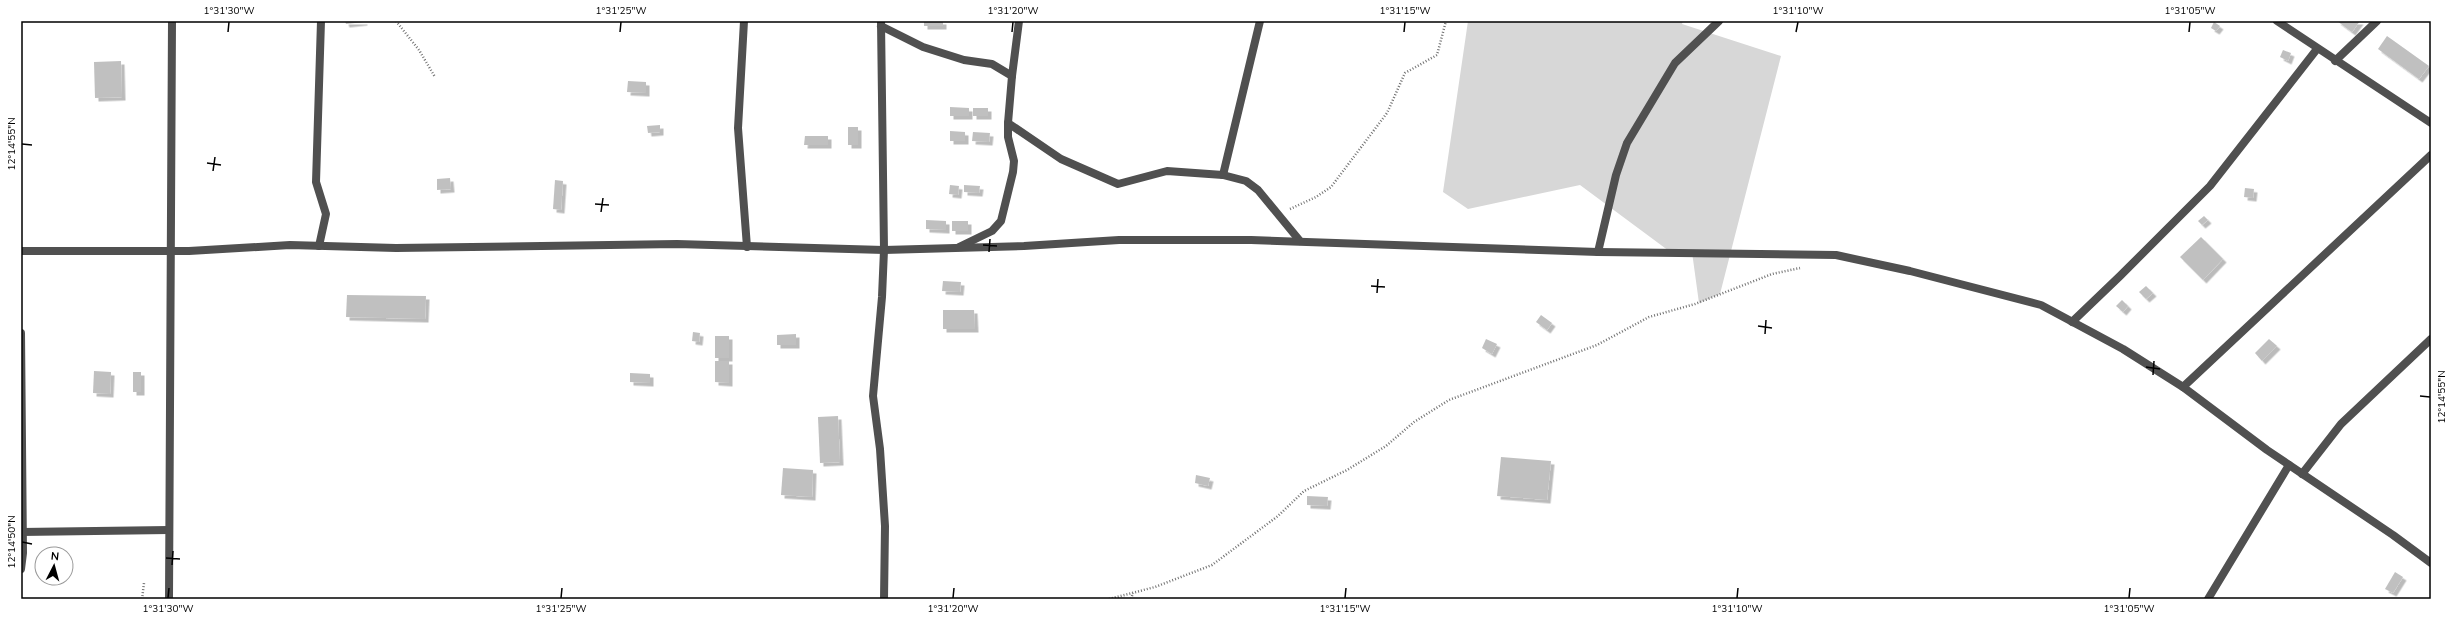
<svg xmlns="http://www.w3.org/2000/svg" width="2452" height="620" viewBox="0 0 2452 620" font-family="'Nunito Sans',sans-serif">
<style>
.green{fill:#d7d7d7}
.building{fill:#c0c0c0;filter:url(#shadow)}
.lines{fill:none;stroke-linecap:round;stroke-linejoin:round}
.path{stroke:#727272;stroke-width:2.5;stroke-dasharray:1 2;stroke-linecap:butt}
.minor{stroke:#505050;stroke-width:8}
.tertiary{stroke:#505050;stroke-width:8}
.ticks{fill:none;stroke:#000;stroke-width:1.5}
.neatline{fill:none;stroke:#000;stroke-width:1.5}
.ticks-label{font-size:10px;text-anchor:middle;fill:#000}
</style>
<defs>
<filter id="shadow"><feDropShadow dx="3.5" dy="3.5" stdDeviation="0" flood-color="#0004"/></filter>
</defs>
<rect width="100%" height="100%" fill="#fff"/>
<polygon class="green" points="1468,21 1683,21 1682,24 1781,56 1720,294 1699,303 1692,252 1669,251 1580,185 1468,209 1443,192"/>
<g class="building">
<polygon points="345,21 364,21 364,22 346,24"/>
<rect x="924" y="21" width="19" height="5"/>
<polygon points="2337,21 2360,21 2352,32"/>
<polygon points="2214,22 2220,26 2216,31 2211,28"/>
<polygon points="2387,36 2429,66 2419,79 2378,49"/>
<polygon points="2283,50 2291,53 2288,61 2280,57"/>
<polygon points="121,61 122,97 95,98 94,62"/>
<polygon points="628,81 646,82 646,93 627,92"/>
<polygon points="950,107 969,108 969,116 950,116"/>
<rect x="973" y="108" width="15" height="8"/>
<polygon points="660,125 660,132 648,133 647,126"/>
<rect x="848" y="127" width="10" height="18"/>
<polygon points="950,131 965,132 965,141 950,141"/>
<polygon points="973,132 990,133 989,142 972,141"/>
<polygon points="805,136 828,136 828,145 804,145"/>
<polygon points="450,178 451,189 437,190 437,179"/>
<polygon points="555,180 563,181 561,210 553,209"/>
<polygon points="950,185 959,186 958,195 949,194"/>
<polygon points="964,185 980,186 979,193 964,192"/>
<polygon points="2245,188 2254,189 2253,198 2244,197"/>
<polygon points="2204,216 2208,220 2202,225 2198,221"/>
<polygon points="926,220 946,221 946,230 926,229"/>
<rect x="952" y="221" width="16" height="10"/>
<polygon points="2201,237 2223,259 2203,280 2180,257"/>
<polygon points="943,281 961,282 960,292 942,291"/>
<polygon points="2146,286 2153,293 2146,299 2139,292"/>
<polygon points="347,295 426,296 425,319 346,317"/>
<polygon points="2122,300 2128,306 2123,312 2116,306"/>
<polygon points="943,310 974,310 975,329 943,329"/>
<polygon points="1541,315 1552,323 1547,330 1536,322"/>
<polygon points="693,332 700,333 699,342 692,341"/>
<polygon points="796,334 796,345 777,345 777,335"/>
<rect x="715" y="336" width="14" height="22"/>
<polygon points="1486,339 1497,344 1492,354 1482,348"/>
<polygon points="2269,339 2277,346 2262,361 2255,353"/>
<polygon points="715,361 729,361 729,383 715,382"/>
<polygon points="94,371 111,372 110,394 93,393"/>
<rect x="133" y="372" width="8" height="20"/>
<polygon points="630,373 650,374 650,383 630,382"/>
<polygon points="838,416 840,462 820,463 818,417"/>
<polygon points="1501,457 1551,461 1547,500 1497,496"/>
<polygon points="783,468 813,470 812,497 781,495"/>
<polygon points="1196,475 1210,478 1208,486 1195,483"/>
<polygon points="1307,496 1328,497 1327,506 1307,505"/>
<polygon points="2395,572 2403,577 2393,593 2385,589"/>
</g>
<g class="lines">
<g class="path">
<polyline points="396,21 419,50 435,77"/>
<polyline points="1290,209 1316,197 1331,187 1387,113 1405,73 1437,55 1446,21"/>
<polyline points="142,599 144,583"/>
<polyline points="1109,599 1155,587 1212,565 1278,516 1304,491 1347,470 1386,446 1414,422 1449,400 1597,345 1649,317 1695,304 1772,274 1800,268"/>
<polyline points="1131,599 1133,593"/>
</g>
<g class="minor">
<polyline points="744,21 738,128 747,247"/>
<polyline points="881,22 884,250 882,297 873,396 880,449 885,526 884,599"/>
<polyline points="881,26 923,47 964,60 992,64 1012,76 1008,123 1061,159 1118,184 1167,171 1223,175 1260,21"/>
<polyline points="2335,61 2377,21"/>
<polyline points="1012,76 1019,21"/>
<polyline points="1223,175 1246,181 1258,190 1300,241"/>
<polyline points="319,246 326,214 316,182 321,21"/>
<polyline points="959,247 992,231 1001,221 1013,172 1014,161 1008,137 1008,123"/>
<polyline points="21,251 189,251 290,245 396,248 677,244 884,250 1024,246 1119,240 1251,240 1598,252 1836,255 1910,271 2041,305 2123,349 2183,387 2267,450 2393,535 2431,563"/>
<polyline points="1598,252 1616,175 1627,143 1675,63 1719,21"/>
<polyline points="2072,322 2120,276 2210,186 2317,49"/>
<polyline points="21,333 23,553 21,569"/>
<polyline points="2183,387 2431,155"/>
<polyline points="2302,474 2341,424 2431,339"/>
<polyline points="21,532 169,530"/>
<polyline points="169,599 172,21"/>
<polyline points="2208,599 2289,465"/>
</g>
<polyline class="tertiary" points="2277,21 2431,123"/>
</g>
<path class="ticks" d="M228 32 229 22M620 32 621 22M1012 32 1013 22M1404 32 1405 22M1796 32 1798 22M2189 32 2190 22M22 144 32 145M207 163 221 165M213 171 215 157M595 204 609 205M601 212 603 198M983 245 997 246M989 252 990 239M1371 286 1385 287M1377 293 1378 279M1758 326 1772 328M1765 334 1766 320M2146 367 2160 369M2153 375 2154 361M2420 396 2430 397M22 542 32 544M166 558 180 559M172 565 173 551M168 598 169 588M561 598 562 588M953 598 954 588M1345 598 1346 588M1737 598 1738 588M2129 598 2130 588"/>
<rect width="2452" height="620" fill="none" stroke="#ffffff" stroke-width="44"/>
<g transform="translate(54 566) rotate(6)"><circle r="19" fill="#ffffff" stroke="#999999"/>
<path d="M0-3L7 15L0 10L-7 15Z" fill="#000000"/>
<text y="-6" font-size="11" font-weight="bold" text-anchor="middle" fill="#000000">N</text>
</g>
<rect x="22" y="22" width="2408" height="576" class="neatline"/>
<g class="ticks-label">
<text x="229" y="14">1°31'30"W</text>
<text x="621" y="14">1°31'25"W</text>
<text x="1013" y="14">1°31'20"W</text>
<text x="1405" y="14">1°31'15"W</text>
<text x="1798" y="14">1°31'10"W</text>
<text x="2190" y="14">1°31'05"W</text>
<text transform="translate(11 144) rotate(-90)" y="4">12°14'55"N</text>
<text transform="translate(2441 397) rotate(-90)" y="4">12°14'55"N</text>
<text transform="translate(11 542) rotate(-90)" y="4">12°14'50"N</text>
<text x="168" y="612">1°31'30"W</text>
<text x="561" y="612">1°31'25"W</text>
<text x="953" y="612">1°31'20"W</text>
<text x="1345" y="612">1°31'15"W</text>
<text x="1737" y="612">1°31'10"W</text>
<text x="2129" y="612">1°31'05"W</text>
</g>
</svg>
